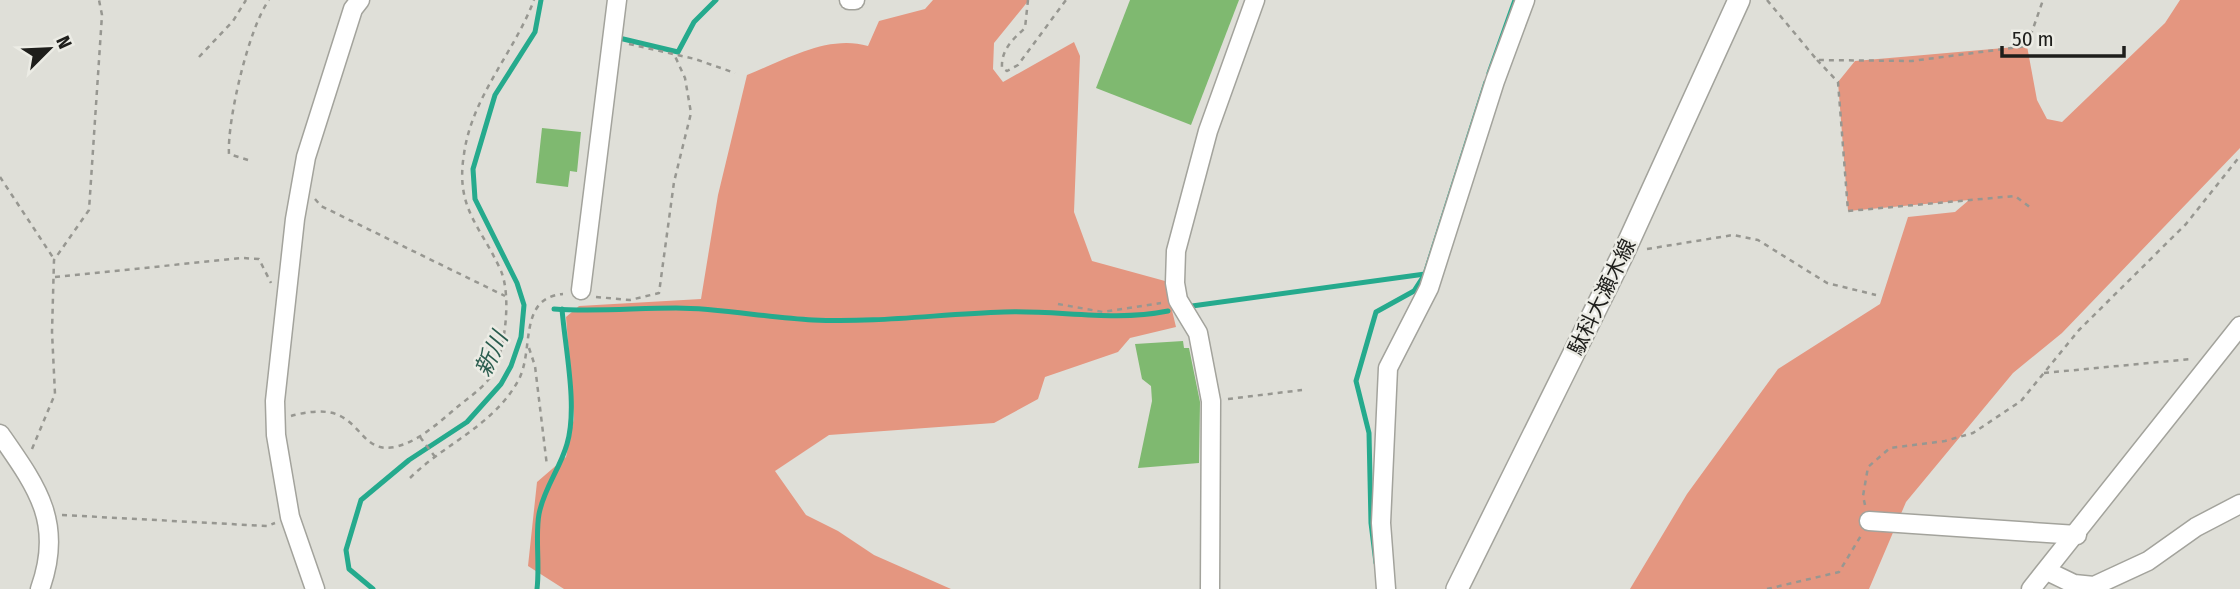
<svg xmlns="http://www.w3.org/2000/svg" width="2240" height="589" viewBox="0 0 2240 589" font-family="'Fira Sans Condensed','Noto Sans JP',sans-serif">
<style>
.green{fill:#e49680}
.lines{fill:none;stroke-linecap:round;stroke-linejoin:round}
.stream{stroke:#25aa8d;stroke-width:5}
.building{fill:#7fb970}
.minor-casing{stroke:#a3a39c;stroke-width:21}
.major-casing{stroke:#a3a39c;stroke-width:24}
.path{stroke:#979791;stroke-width:2.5;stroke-dasharray:5 5;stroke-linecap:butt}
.minor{stroke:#fff;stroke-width:18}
.major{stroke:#fff;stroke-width:21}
.labels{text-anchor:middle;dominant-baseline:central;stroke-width:5;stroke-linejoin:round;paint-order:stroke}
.street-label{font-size:21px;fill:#1e1e1b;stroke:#ecece5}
.water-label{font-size:23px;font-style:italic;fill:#2b5d4f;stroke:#ecece5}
</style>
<rect width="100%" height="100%" fill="#dfdfd8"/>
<g class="green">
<path d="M933 0H1029L994 43 993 69 1003 82 1074 42 1080 56 1074 212 1092 261 1165 281 1176 327 1130 338 1118 352 1045 377 1038 399 994 423 829 435 775 471 806 515 838 531 874 555 951 589H564L528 566 537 482 566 457 574 418 566 317 579 306 701 299 718 195 747 75C785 60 828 34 868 46L879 21 925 9Z"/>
<polygon points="2180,0 2240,0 2240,148 2062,333 2013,373 1906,502 1869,589 1630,589 1687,494 1778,369 1880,304 1908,217 1955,212 1969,200 1848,211 1838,82 1855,61 2027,46 2037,100 2047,119 2062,122 2165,23"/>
</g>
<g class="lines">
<g class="stream">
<polyline points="619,38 678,52 694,22 716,0"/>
<polyline points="1489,73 1515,0"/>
<polyline points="1192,306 1425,274"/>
<path d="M554 309C595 312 635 308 676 308 722 308 767 318 813 320 877 323 940 314 1004 312 1059 310 1113 322 1168 311"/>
<polyline points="1376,563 1371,523 1369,433 1356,381 1376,312 1414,291 1425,274 1486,82"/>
<polyline points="373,589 349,569 346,550 361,500 409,460 467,422 501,384 511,366 521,337 524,305 517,283 475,199 473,169 495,95 535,32 541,0"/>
<path d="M537 589C540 565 535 535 539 514 544 488 560 469 567 444 578 407 565 348 562 309"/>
</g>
</g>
<g class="building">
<polygon points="1130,0 1239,0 1191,125 1096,88"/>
<polygon points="542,128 581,132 577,172 570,171 568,187 536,183"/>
<polygon points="1183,341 1184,348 1189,348 1200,402 1199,463 1138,468 1152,401 1151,386 1142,379 1135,344"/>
</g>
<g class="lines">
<defs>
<g id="minor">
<polyline points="849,0 855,0"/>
<polyline points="581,290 617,0"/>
<path d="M0 434C37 487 64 523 40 589"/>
<polyline points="1869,521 2077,535"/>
<polyline points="2047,571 2074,584 2094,586 2148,561 2196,527 2240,504"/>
<polyline points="315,589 290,517 276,435 275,401 295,219 306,157 353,9 360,0"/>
<polyline points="1210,589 1211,401 1198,333 1178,300 1175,283 1176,251 1208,131 1255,0"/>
<polyline points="1386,589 1381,523 1388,368 1429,288 1495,81 1525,0"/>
<polyline points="2031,589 2240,326"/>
</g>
<polyline id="major" points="1457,589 1623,254 1739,0"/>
</defs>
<use href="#minor" class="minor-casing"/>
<use href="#major" class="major-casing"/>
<g class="path">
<path d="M1028 0 1025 28C1012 40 1001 50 1002 68L1007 71 1018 65 1066 0"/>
<polyline points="1767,0 1817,60 1912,61 2027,46 2043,0"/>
<polyline points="629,44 695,59 735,73"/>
<polyline points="199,57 233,21 246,0"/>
<polyline points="1817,60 1838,82 1848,211 2015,196 2031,208"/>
<path d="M248 160 229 154C227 120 249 27 269 0"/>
<polyline points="0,177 54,259"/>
<polyline points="315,199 321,206 505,296"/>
<polyline points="1647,249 1733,235 1758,240 1827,283 1876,295"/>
<polyline points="55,277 242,258 259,259 271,283"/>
<polyline points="596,297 630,300 659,293 674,182 691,113 685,78 674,54"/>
<polyline points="1058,304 1103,312 1161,303"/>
<polyline points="529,348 535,366 547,466"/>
<polyline points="2044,373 2191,359"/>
<polyline points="1228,399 1302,390"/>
<path d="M291 416C304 412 326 409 338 415 362 425 365 453 395 447 421 441 441 420 461 404 471 396 481 389 489 379 505 356 512 297 501 271 481 226 455 209 464 154 472 96 514 53 534 0"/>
<polyline points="420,437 436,458"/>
<polyline points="32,449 55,394 52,332 54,260 89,210 102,15 99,0"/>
<path d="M410 478C444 444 493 426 518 381 535 351 517 298 563 294"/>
<polyline points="1865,505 1863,496 1868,467 1890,448 1945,441 1973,433 2021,401 2079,330 2186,224 2240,156"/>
<polyline points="62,515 267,526 275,523"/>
<polyline points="1767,589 1839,572 1862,534"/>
</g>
<use href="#minor" class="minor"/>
<use href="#major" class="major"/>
</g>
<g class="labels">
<g class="street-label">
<text transform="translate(1602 297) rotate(-64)">駄科大瀬木線</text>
</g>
<g class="water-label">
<text transform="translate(491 354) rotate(-65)">新川</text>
</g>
</g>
<g transform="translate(49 49) rotate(66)" stroke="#ecece5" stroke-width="5" paint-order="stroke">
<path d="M0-5L12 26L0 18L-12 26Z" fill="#1e1e1b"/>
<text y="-10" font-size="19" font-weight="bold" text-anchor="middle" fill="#1e1e1b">N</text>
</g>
<path d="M2002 46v10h122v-10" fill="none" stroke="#1e1e1b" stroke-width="3.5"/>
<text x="2012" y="46" font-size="21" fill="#1e1e1b" stroke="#ecece5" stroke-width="5" paint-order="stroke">50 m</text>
</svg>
